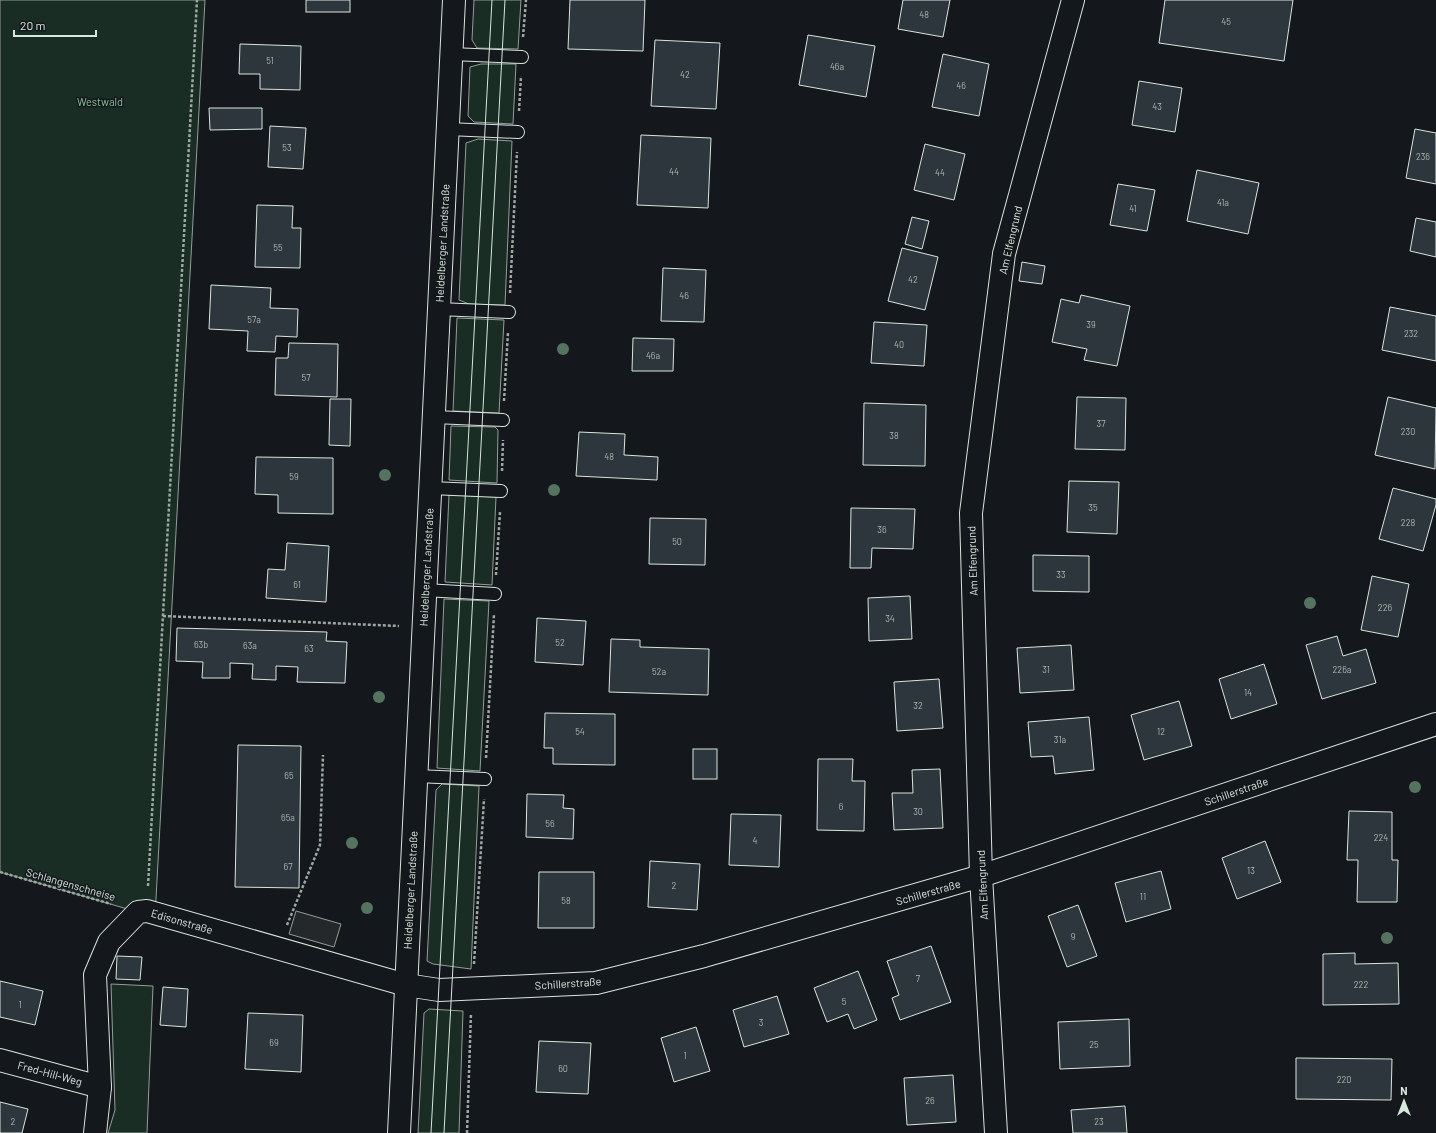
<svg xmlns="http://www.w3.org/2000/svg" width="1436" height="1133" viewBox="0 0 1436 1133" font-family="Barlow,sans-serif">
<style>
.green{fill:#1a2d24;stroke:#939e99}
.parking{fill:#24282b;stroke:#939e99}
.building{fill:#2c363c;stroke:#d8e6dc}
.lines{fill:none;stroke-linecap:round;stroke-linejoin:round}
.lane-casing{stroke:#d8e6dc;stroke-width:14}
.street-casing{stroke:#d8e6dc;stroke-width:24}
.secondary-casing{stroke:#d8e6dc;stroke-width:24}
.path{stroke:#9da8a2;stroke-width:2.5;stroke-dasharray:3 2;stroke-linecap:butt}
.lane{stroke:#14181c;stroke-width:12}
.street{stroke:#14181c;stroke-width:22}
.secondary{stroke:#14181c;stroke-width:22}
.tram{stroke:#d8e6dc;stroke-width:1}
.tree{fill:#55745f}
.labels{text-anchor:middle;dominant-baseline:central;stroke-width:3;stroke-linejoin:round;paint-order:stroke}
.number-label{font-size:9px;fill:#adbab4}
.park-label{font-size:11px;fill:#8ac095;stroke:#14181c}
.street-label{font-size:11px;fill:#d8e6dc;stroke:#14181c}
</style>
<rect width="100%" height="100%" fill="#14181c"/>
<g class="green">
<polygon points="0,0 205,0 155,917 0,872"/>
<polygon points="474,0 521,0 518,49 477,48 472,40"/>
<polygon points="481,64 516,64 513,124 474,122 468,116 470,67"/>
<polygon points="478,139 512,141 505,305 469,304 459,300 466,143"/>
<polygon points="457,318 504,320 499,413 453,411"/>
<polygon points="451,426 495,427 498,430 497,483 449,480"/>
<polygon points="449,495 496,497 492,585 445,582"/>
<polygon points="444,599 489,601 480,771 437,768"/>
<polygon points="442,784 479,786 471,969 433,964 427,961 436,790"/>
<polygon points="111,984 153,986 147,1133 108,1133 115,1110"/>
<polygon points="429,1009 463,1011 459,1133 418,1133 424,1013"/>
</g>
<polygon class="parking" points="296,911 341,924 334,947 289,934"/>
<g class="building">
<rect x="306" y="0" width="44" height="12"/>
<polygon points="570,0 645,0 643,51 568,49"/>
<polygon points="903,0 950,0 943,37 898,29"/>
<polygon points="1165,0 1293,0 1284,61 1159,43"/>
<polygon points="808,35 875,46 866,97 799,85"/>
<polygon points="655,40 720,43 716,109 651,106"/>
<polygon points="240,44 301,46 300,90 260,89 260,74 239,74"/>
<polygon points="943,54 989,64 979,116 932,107"/>
<polygon points="1139,81 1182,88 1175,132 1132,125"/>
<polygon points="209,108 262,108 262,129 210,130"/>
<polygon points="270,126 306,128 303,169 268,167"/>
<polygon points="1415,129 1436,133 1436,184 1406,178"/>
<polygon points="641,135 711,138 708,208 637,205"/>
<polygon points="925,144 965,154 954,200 914,190"/>
<polygon points="1197,170 1259,183 1248,234 1187,221"/>
<polygon points="1118,184 1155,190 1147,231 1110,225"/>
<polygon points="257,205 293,206 292,228 301,228 300,268 255,267"/>
<polygon points="912,217 929,221 922,249 905,244"/>
<polygon points="1416,218 1436,222 1436,257 1410,251"/>
<polygon points="902,248 938,257 925,310 888,301"/>
<polygon points="1022,262 1045,266 1042,284 1019,281"/>
<polygon points="663,268 706,270 704,322 661,321"/>
<polygon points="211,285 271,288 270,308 298,309 297,337 276,336 275,352 247,351 248,331 209,329"/>
<polygon points="1081,295 1130,306 1117,366 1084,360 1087,349 1052,342 1061,299 1079,303"/>
<polygon points="1390,307 1436,316 1436,361 1382,350"/>
<polygon points="874,322 927,325 924,366 871,363"/>
<polygon points="633,338 674,339 673,371 632,371"/>
<polygon points="289,343 338,344 337,397 275,395 276,358 288,358"/>
<polygon points="1077,397 1126,398 1125,450 1075,449"/>
<polygon points="1388,397 1436,408 1435,469 1375,455"/>
<polygon points="330,399 351,399 350,446 329,445"/>
<polygon points="864,403 926,405 925,466 863,465"/>
<polygon points="579,432 625,434 624,455 658,457 657,480 576,476"/>
<polygon points="256,457 333,458 333,514 278,513 278,495 255,494"/>
<polygon points="1069,481 1119,482 1117,534 1067,532"/>
<polygon points="1393,488 1436,499 1436,505 1423,551 1379,539"/>
<polygon points="851,508 915,509 913,549 872,548 871,568 850,568"/>
<polygon points="650,518 706,519 705,565 649,564"/>
<polygon points="287,543 329,546 326,602 266,598 268,569 285,570"/>
<polygon points="1033,555 1089,556 1089,592 1033,591"/>
<polygon points="1372,576 1409,584 1398,637 1361,630"/>
<polygon points="910,596 912,639 869,641 868,598"/>
<polygon points="537,618 586,621 583,665 535,662"/>
<polygon points="177,628 327,632 326,641 347,642 345,683 297,682 298,667 276,666 276,680 252,679 253,664 230,663 230,678 202,678 203,662 176,661"/>
<polygon points="1337,636 1343,656 1366,649 1376,683 1322,699 1306,645"/>
<polygon points="611,639 640,640 640,647 709,649 708,695 609,692"/>
<polygon points="1071,645 1074,690 1020,693 1017,648"/>
<polygon points="1264,664 1277,704 1231,719 1219,679"/>
<polygon points="939,679 943,728 897,731 894,682"/>
<polygon points="1179,701 1192,746 1144,760 1131,715"/>
<polygon points="545,713 615,714 615,765 553,764 553,748 544,748"/>
<polygon points="1089,717 1094,770 1055,774 1053,756 1031,757 1028,722"/>
<polygon points="238,745 301,746 299,888 235,887"/>
<rect x="693" y="749" width="24" height="30"/>
<polygon points="818,759 853,759 852,781 865,781 864,831 817,830"/>
<polygon points="940,769 943,828 894,830 892,793 913,793 912,770"/>
<polygon points="527,794 564,795 563,808 574,809 573,839 526,837"/>
<polygon points="1349,811 1392,812 1392,860 1398,860 1397,902 1357,902 1358,860 1347,860"/>
<polygon points="731,814 781,815 779,867 729,865"/>
<polygon points="1265,841 1281,882 1237,899 1222,858"/>
<polygon points="650,861 700,864 697,910 648,907"/>
<polygon points="1161,871 1171,909 1126,922 1115,883"/>
<polygon points="539,872 594,872 594,928 538,928"/>
<polygon points="1078,905 1097,956 1067,967 1048,916"/>
<polygon points="931,946 951,1002 900,1020 892,998 899,995 887,961"/>
<polygon points="1355,953 1355,964 1398,963 1399,1004 1323,1005 1323,954"/>
<polygon points="117,956 142,957 140,980 116,979"/>
<polygon points="858,971 877,1020 854,1029 848,1014 827,1022 814,988"/>
<polygon points="0,981 43,991 35,1025 0,1017"/>
<polygon points="163,987 188,989 186,1027 160,1025"/>
<polygon points="777,996 789,1034 744,1047 733,1010"/>
<polygon points="248,1013 303,1015 301,1072 245,1069"/>
<polygon points="1129,1019 1130,1066 1060,1069 1058,1022"/>
<polygon points="696,1027 710,1071 674,1082 661,1038"/>
<polygon points="539,1041 591,1043 588,1094 536,1092"/>
<polygon points="1296,1058 1392,1059 1391,1100 1296,1099"/>
<polygon points="953,1075 956,1122 907,1125 904,1078"/>
<polygon points="0,1102 28,1109 22,1133 0,1133"/>
<polygon points="1125,1106 1127,1133 1073,1133 1071,1110"/>
</g>
<g class="lines">
<defs>
<g id="lane">
<polyline points="451,54 522,57"/>
<polyline points="448,129 518,132"/>
<polyline points="438,309 509,312"/>
<polyline points="434,417 503,420"/>
<polyline points="430,488 501,491"/>
<polyline points="424,590 495,594"/>
<polyline points="416,776 485,779"/>
</g>
<g id="street">
<polyline points="0,1060 100,1087"/>
<polyline points="95,1133 100,1087 95,975 109,942 138,912 147,911 406,985 439,990 596,983 704,956 981,876 1436,724"/>
<polyline points="996,1133 981,876 971,513 1004,254 1073,0"/>
</g>
<polyline id="secondary" points="399,1133 454,0"/>
</defs>
<use href="#lane" class="lane-casing"/>
<use href="#street" class="street-casing"/>
<use href="#secondary" class="secondary-casing"/>
<g class="path">
<polyline points="523,37 526,0"/>
<polyline points="519,111 521,76"/>
<polyline points="510,293 517,152"/>
<polyline points="504,401 508,332"/>
<polyline points="502,471 503,440"/>
<polyline points="496,575 500,512"/>
<polyline points="163,616 399,626"/>
<polyline points="486,758 494,614"/>
<polyline points="0,872 111,904"/>
<polyline points="148,886 197,0"/>
<polyline points="287,925 320,845 323,755"/>
<polyline points="474,964 484,799"/>
<polyline points="467,1133 471,1013"/>
</g>
<use href="#lane" class="lane"/>
<use href="#street" class="street"/>
<use href="#secondary" class="secondary"/>
<g class="tram">
<polyline points="431,1133 492,0"/>
<polyline points="444,1133 505,0"/>
</g>
</g>
<g class="tree">
<circle cx="563" cy="349" r="6"/>
<circle cx="385" cy="475" r="6"/>
<circle cx="554" cy="490" r="6"/>
<circle cx="1310" cy="603" r="6"/>
<circle cx="379" cy="697" r="6"/>
<circle cx="1415" cy="787" r="6"/>
<circle cx="352" cy="843" r="6"/>
<circle cx="367" cy="908" r="6"/>
<circle cx="1387" cy="938" r="6"/>
</g>
<g class="labels">
<g class="number-label">
<text x="924" y="14">48</text>
<text x="1226" y="21">45</text>
<text x="270" y="60">51</text>
<text x="837" y="66">46a</text>
<text x="685" y="74">42</text>
<text x="961" y="85">46</text>
<text x="1157" y="106">43</text>
<text x="287" y="147">53</text>
<text x="1423" y="156">236</text>
<text x="674" y="171">44</text>
<text x="940" y="172">44</text>
<text x="1223" y="202">41a</text>
<text x="1133" y="208">41</text>
<text x="278" y="247">55</text>
<text x="913" y="279">42</text>
<text x="684" y="295">46</text>
<text x="254" y="319">57a</text>
<text x="1091" y="324">39</text>
<text x="1411" y="333">232</text>
<text x="899" y="344">40</text>
<text x="653" y="355">46a</text>
<text x="306" y="377">57</text>
<text x="1101" y="423">37</text>
<text x="1408" y="431">230</text>
<text x="894" y="435">38</text>
<text x="609" y="456">48</text>
<text x="294" y="476">59</text>
<text x="1093" y="507">35</text>
<text x="1408" y="522">228</text>
<text x="882" y="529">36</text>
<text x="677" y="541">50</text>
<text x="1061" y="574">33</text>
<text x="297" y="584">61</text>
<text x="1385" y="607">226</text>
<text x="890" y="618">34</text>
<text x="560" y="642">52</text>
<text x="201" y="644">63b</text>
<text x="250" y="645">63a</text>
<text x="309" y="648">63</text>
<text x="1046" y="669">31</text>
<text x="1342" y="669">226a</text>
<text x="659" y="671">52a</text>
<text x="1248" y="692">14</text>
<text x="918" y="705">32</text>
<text x="580" y="731">54</text>
<text x="1161" y="731">12</text>
<text x="1060" y="739">31a</text>
<text x="289" y="775">65</text>
<text x="841" y="806">6</text>
<text x="918" y="811">30</text>
<text x="288" y="817">65a</text>
<text x="550" y="823">56</text>
<text x="1381" y="837">224</text>
<text x="755" y="840">4</text>
<text x="288" y="866">67</text>
<text x="1251" y="870">13</text>
<text x="674" y="885">2</text>
<text x="1143" y="896">11</text>
<text x="566" y="900">58</text>
<text x="1073" y="936">9</text>
<text x="918" y="978">7</text>
<text x="1361" y="984">222</text>
<text x="844" y="1001">5</text>
<text x="20" y="1004">1</text>
<text x="761" y="1022">3</text>
<text x="274" y="1042">69</text>
<text x="1094" y="1044">25</text>
<text x="685" y="1055">1</text>
<text x="563" y="1068">60</text>
<text x="1344" y="1079">220</text>
<text x="930" y="1100">26</text>
<text x="13" y="1121">2</text>
<text x="1099" y="1121">23</text>
</g>
<g class="park-label">
<text x="100" y="101">Westwald</text>
</g>
<g class="street-label">
<text transform="translate(1010 240) rotate(-77)">Am Elfengrund</text>
<text transform="translate(442 243) rotate(-87)">Heidelberger Landstraße</text>
<text transform="translate(972 561) rotate(-92)">Am Elfengrund</text>
<text transform="translate(426 567) rotate(-87)">Heidelberger Landstraße</text>
<text transform="translate(1236 791) rotate(-19)">Schillerstraße</text>
<text transform="translate(71 884) rotate(16)">Schlangenschneise</text>
<text transform="translate(982 885) rotate(-93)">Am Elfengrund</text>
<text transform="translate(410 890) rotate(-87)">Heidelberger Landstraße</text>
<text transform="translate(928 892) rotate(-16)">Schillerstraße</text>
<text transform="translate(182 921) rotate(16)">Edisonstraße</text>
<text transform="translate(568 983) rotate(-4)">Schillerstraße</text>
<text transform="translate(50 1073) rotate(15)">Fred-Hill-Weg</text>
</g>
</g>
<g transform="translate(1404 1101)" stroke="#14181c" stroke-width="3" paint-order="stroke">
<path d="M0-3L7 15L0 10L-7 15Z" fill="#d8e6dc"/>
<text y="-6" font-size="11" font-weight="bold" text-anchor="middle" fill="#d8e6dc">N</text>
</g>
<path d="M14 30v6h82v-6" fill="none" stroke="#d8e6dc" stroke-width="2"/>
<text x="20" y="30" font-size="12" fill="#d8e6dc" stroke="#14181c" stroke-width="3" paint-order="stroke">20 m</text>
</svg>
